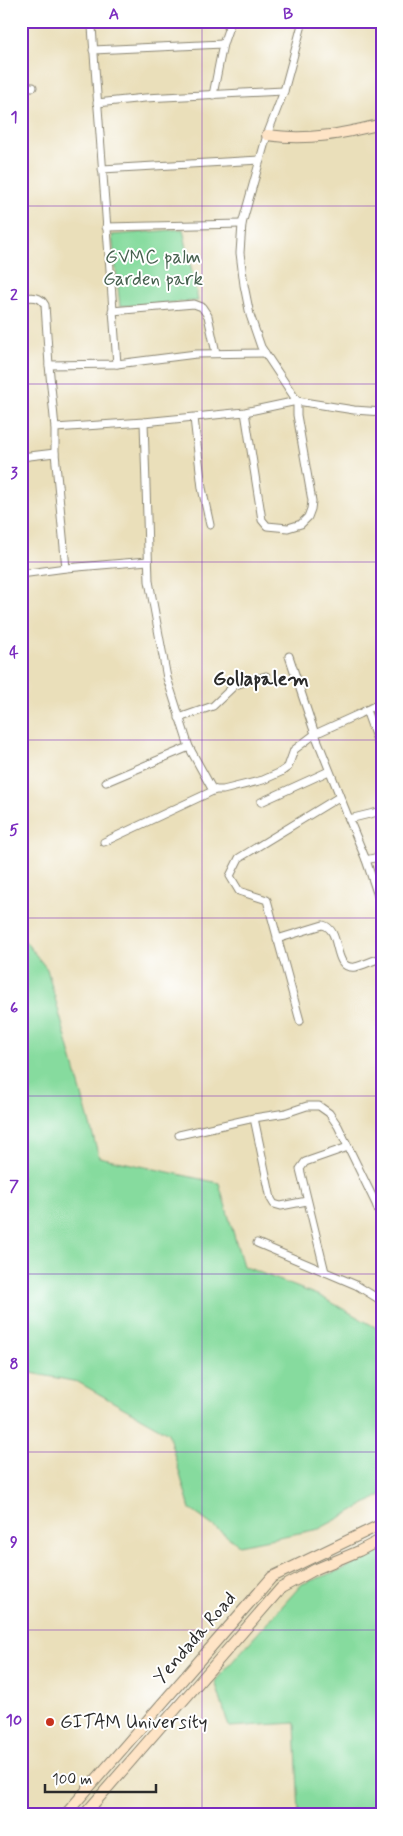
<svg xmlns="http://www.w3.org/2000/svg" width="403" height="1836" viewBox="0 0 403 1836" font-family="Mynerve,sans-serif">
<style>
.green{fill:#86db9e;stroke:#588364}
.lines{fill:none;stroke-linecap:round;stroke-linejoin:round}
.street-casing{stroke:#8a8572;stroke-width:9}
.secondary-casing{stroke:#8a8572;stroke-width:12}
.street{stroke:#fff;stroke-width:7}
.secondary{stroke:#fee4c6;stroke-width:10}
.grid{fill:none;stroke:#7b2cbf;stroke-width:1;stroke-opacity:0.55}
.poi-dot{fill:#c8321e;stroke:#fff;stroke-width:2}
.labels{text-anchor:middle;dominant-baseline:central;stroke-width:4;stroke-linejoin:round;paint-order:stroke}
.park-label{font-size:19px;fill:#46604e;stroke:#fff}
.street-label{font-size:19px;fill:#2b2b2b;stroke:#fff}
.poi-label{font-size:19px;fill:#2b2b2b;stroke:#fff;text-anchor:start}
.neighbourhood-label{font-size:20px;font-weight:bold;fill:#2b2b2b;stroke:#fff}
.neatline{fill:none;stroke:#7b2cbf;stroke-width:2}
.grid-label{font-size:16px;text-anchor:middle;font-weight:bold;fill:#7b2cbf}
</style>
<rect width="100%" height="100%" fill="#fff"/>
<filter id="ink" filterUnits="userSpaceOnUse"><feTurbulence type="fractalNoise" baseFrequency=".02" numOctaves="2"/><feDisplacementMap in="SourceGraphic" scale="10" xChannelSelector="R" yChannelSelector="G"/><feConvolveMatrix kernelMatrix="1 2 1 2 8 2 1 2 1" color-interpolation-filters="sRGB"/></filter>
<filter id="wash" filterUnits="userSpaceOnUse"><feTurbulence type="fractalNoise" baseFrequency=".0096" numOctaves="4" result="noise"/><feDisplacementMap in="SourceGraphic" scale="20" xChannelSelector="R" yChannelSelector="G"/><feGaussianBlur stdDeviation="1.12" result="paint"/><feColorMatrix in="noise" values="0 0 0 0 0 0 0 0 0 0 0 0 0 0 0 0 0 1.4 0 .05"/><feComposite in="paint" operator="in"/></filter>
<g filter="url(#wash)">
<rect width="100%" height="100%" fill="#eadfba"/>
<g class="green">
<polygon points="183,229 198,301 120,306 112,235"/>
<polygon points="21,936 47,969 99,1157 219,1183 243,1266 322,1297 382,1331 382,1495 319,1529 239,1545 190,1509 168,1433 78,1382 21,1371"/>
<polygon points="382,1551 382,1815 299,1815 295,1723 229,1727 215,1681 302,1584 343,1569"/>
</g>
</g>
<g filter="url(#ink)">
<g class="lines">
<defs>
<g id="street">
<polyline points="303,21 284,91 267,135 242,224 240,253 244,285 250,315 261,347 297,401 354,410 382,412"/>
<polyline points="93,50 223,44"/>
<polyline points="21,87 33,87"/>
<polyline points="213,95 223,44 231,21"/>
<polyline points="97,103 145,98 284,91"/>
<polyline points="102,169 260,160"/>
<polyline points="106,227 242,224"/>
<path d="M21 298C31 297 40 295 45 305L49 365 117 364 92 27 90 21"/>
<polyline points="112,311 194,304 202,307 208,316 216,353"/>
<polyline points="117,364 196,354 265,353"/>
<polyline points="49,365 55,428 144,422 245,412 297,401 297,415 312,501 311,509 308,517 301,524 288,528 267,526 262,520 245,412"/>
<polyline points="194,418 202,488 210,525"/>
<polyline points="144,422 149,581 167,678 189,747 211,787 215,790 223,790 263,780 281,772 288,767 294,750 315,734 359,714 382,702"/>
<polyline points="55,428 55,453 66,568"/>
<polyline points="21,457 55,453"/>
<polyline points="21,574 66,568 148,561"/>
<polyline points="289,656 315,734 349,819 382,811"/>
<polyline points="366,710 382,754"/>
<polyline points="179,718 213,706 235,685 266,676"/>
<polyline points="106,782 189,747"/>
<polyline points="261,802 329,771"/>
<polyline points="349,819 366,860 382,856"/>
<polyline points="104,842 215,790"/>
<polyline points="366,860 382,908"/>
<path d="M277 939 323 925C343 930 331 970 355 967 364 965 373 960 382 958"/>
<polyline points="300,1021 267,900 239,891 230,876 239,858 339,797"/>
<polyline points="254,1118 271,1199 274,1204 281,1206 307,1201"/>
<polyline points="179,1135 254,1118 286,1113 307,1106 319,1106 329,1113 338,1126 376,1204 382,1221"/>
<polyline points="257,1243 356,1285 382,1301"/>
<polyline points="325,1272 300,1169 305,1162 348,1147"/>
</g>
<g id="secondary">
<path d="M267 135C309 141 342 134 382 124"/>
<polyline points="382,509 382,535"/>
<polyline points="65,1815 272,1577 382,1524"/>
<polyline points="84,1815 281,1588 316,1569 359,1551 382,1539"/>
</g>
</defs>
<use href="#street" class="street-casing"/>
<use href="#secondary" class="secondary-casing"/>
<use href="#street" class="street"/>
<use href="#secondary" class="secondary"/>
</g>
</g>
<path class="grid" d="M202 21V1815M21 206H382M21 384H382M21 562H382M21 740H382M21 918H382M21 1096H382M21 1274H382M21 1452H382M21 1630H382"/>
<circle class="poi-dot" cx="50" cy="1722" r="5"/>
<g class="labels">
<g class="park-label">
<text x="153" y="257">GVMC palm<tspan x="153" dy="22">Garden park</tspan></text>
</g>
<g class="street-label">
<text transform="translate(195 1638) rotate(-49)">Yendada Road</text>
</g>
<g class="poi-label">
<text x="60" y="1722">GITAM University</text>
</g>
<g class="neighbourhood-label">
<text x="261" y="679">Gollapalem</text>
</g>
</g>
<rect width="403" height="1836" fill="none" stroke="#fff" stroke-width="55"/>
<path d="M45 1784v8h111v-8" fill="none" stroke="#2b2b2b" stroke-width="2.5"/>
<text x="52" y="1784" font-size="15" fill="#2b2b2b" stroke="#ffffff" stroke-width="4" paint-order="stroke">100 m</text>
<rect x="28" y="28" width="348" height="1780" class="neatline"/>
<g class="grid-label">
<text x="114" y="19">A</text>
<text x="288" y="19">B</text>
<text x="14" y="122">1</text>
<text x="14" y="300">2</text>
<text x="14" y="478">3</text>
<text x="14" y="657">4</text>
<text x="14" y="835">5</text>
<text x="14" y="1013">6</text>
<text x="14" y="1191">7</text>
<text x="14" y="1369">8</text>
<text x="14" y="1547">9</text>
<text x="14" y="1725">10</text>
</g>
</svg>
